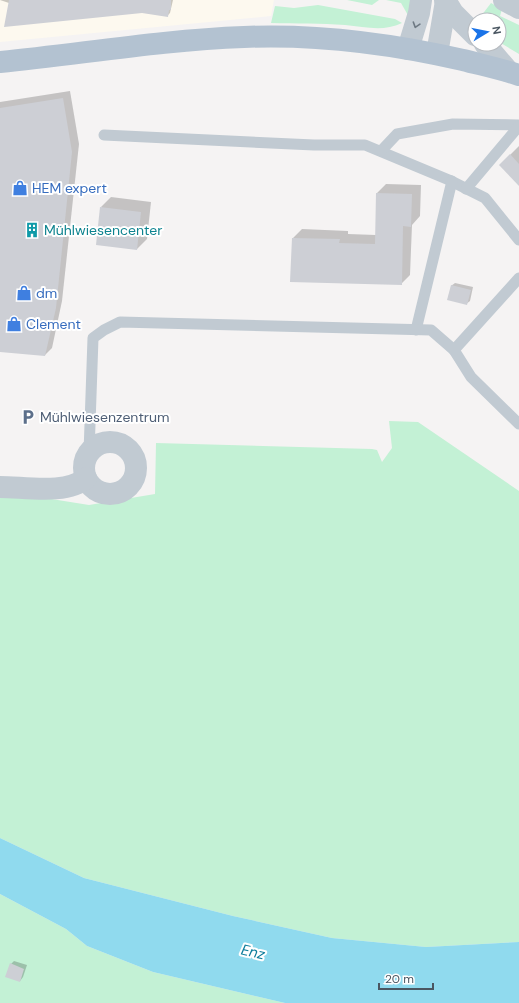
<svg xmlns="http://www.w3.org/2000/svg" width="519" height="1003" viewBox="0 0 519 1003" font-family="'DM Sans',sans-serif">
<style>
.commercial{fill:#fdf9ef}
.green{fill:#c3f1d5}
.water{fill:#90daee}
.shadow{fill:#0003}
.building{fill:#cdcfd5}
.lines{fill:none;stroke-linecap:round;stroke-linejoin:round}
.lane{stroke:#c1cad2;stroke-width:11}
.street{stroke:#c1cad2;stroke-width:22}
.primary{stroke:#b3c2d1;stroke-width:22}
.oneway{stroke:#6e7983}
.labels{text-anchor:middle;dominant-baseline:central;stroke-width:4;stroke-linejoin:round;paint-order:stroke}
.shop-label{font-size:14px;fill:#366cbe;stroke:#fff;text-anchor:start}
.culture-label{font-size:14px;fill:#0d838f;stroke:#fff;text-anchor:start}
.service-label{font-size:14px;fill:#4e5e75;stroke:#fff;text-anchor:start}
.water-label{font-size:15px;font-style:italic;fill:#0c7c9b;stroke:#fff}
</style>
<rect width="100%" height="100%" fill="#f5f3f3"/>
<polygon class="commercial" points="0,0 274,0 271,16 0,42"/>
<g class="green">
<polygon points="347,0 379,0 372,5"/>
<polygon points="386,0 415,0 409,17 401,3"/>
<polygon points="491,3 502,9 500,16 519,25 519,54 499,42 499,20 478,20"/>
<path d="M318 5 395 19 402 23C383 32 366 27 345 25 321 23 296 24 271 23L275 6 294 8Z"/>
<polygon points="389,421 418,422 519,491 519,942 426,947 332,938 233,916 84,878 0,838 0,495 39,497 89,505 155,494 156,443 372,449 377,450 382,462 392,448"/>
<polygon points="0,894 66,929 87,946 153,972 285,1003 0,1003"/>
</g>
<polygon class="water" points="0,838 84,878 233,916 332,938 426,947 519,942 519,1003 285,1003 153,972 87,946 66,929 0,894"/>
<g class="shadow">
<polygon points="0,0 173,0 170,13 167,16 142,12 9,3"/>
<polygon points="70,91 79,144 62,301 52,348 45,355 0,351 0,102"/>
<polygon points="519,146 519,184 500,165"/>
<polygon points="386,184 421,185 420,216 412,225 410,275 401,284 293,238 302,229 348,231 348,234 376,235 377,193"/>
<polygon points="111,197 151,202 147,239 137,249 101,207"/>
<polygon points="455,283 473,287 470,301 466,304 451,286"/>
<polygon points="14,961 27,965 23,977 20,981 11,964"/>
</g>
<g class="building">
<polygon points="9,0 171,0 171,10 169,10 168,17 142,13 4,27"/>
<polygon points="63,98 72,152 56,308 45,356 0,352 0,108"/>
<polygon points="510,154 519,164 519,186 499,165"/>
<polygon points="376,193 412,194 411,227 403,226 402,285 290,282 292,238 340,239 339,243 375,244"/>
<polygon points="100,207 141,212 137,250 96,245"/>
<polygon points="451,285 471,290 467,305 447,300"/>
<polygon points="10,963 24,969 20,982 5,977"/>
</g>
<g class="lines">
<g class="lane">
<polyline points="104,135 314,145 365,145 449,180 485,198 519,240"/>
<polyline points="381,151 397,134 453,124 519,125"/>
<polyline points="466,189 519,126"/>
<polyline points="416,330 452,181"/>
<polyline points="454,350 471,377 519,424"/>
<polyline points="89,453 93,338 104,330 120,322 431,330 454,350 519,278"/>
</g>
<g class="street">
<polyline points="445,0 453,13 475,35"/>
<polyline points="504,0 519,8"/>
<polyline points="485,44 508,71"/>
<polyline points="408,49 419,13 421,0"/>
<polyline points="437,54 446,1"/>
<circle cx="110" cy="468" r="26"/>
<path d="M0 487C25 487 67 495 86 478"/>
</g>
<path class="primary" d="M0 62C81 54 162 40 244 37 317 34 393 44 463 60 482 65 501 69 519 75"/>
</g>
<defs><path id="oneway-chevron" d="M-2-3.5L2.5 0L-2 3.5" fill="none" stroke-width="1.6" stroke-linecap="round" stroke-linejoin="round"/></defs>
<use class="oneway" href="#oneway-chevron" transform="translate(416 25) rotate(108)"/>
<defs>
<symbol id="shop-bare" viewBox="-9 -9 18 18"><path d="M-5-2.5h2.3a2.7 3.5 0 0 1 5.4 0H5L5.5 6h-11ZM-1.5-2.5h3a1.5 2.3 0 0 0-3 0Z" fill="#3f7fe0" stroke="#fff" stroke-width="2.5" paint-order="stroke"/></symbol>
<symbol id="building-bare" viewBox="-9 -9 18 18"><path d="M-4-6H4V6H1V3H-1V6H-4ZM-2.5-4.3h1.7v1.8h-1.7ZM.8-4.3h1.7v1.8H.8ZM-2.5-1h1.7V.8h-1.7ZM.8-1h1.7V.8H.8Z" fill="#0f9aa8" stroke="#fff" stroke-width="2.5" paint-order="stroke"/></symbol>
<symbol id="parking-bare" viewBox="-9 -9 18 18"><path d="M-3.5-5.5H1a3.5 3.5 0 0 1 0 7H-1V5.5H-3.5ZM-1-3.4V-.6H.8a1.4 1.4 0 0 0 0-2.8Z" fill="#5c6f8a" stroke="#fff" stroke-width="2.5" paint-order="stroke"/></symbol>
</defs>
<g fill-rule="evenodd">
<use href="#shop-bare" x="9" y="177" width="22" height="22"/>
<use href="#building-bare" x="21" y="219" width="22" height="22"/>
<use href="#shop-bare" x="13" y="282" width="22" height="22"/>
<use href="#shop-bare" x="3" y="313" width="22" height="22"/>
<use href="#parking-bare" x="17" y="406" width="22" height="22"/>
</g>
<g class="labels">
<g class="shop-label">
<text x="32" y="188">HEM expert</text>
<text x="36" y="293">dm</text>
<text x="26" y="324">Clement</text>
</g>
<g class="culture-label">
<text x="44" y="230">Mühlwiesencenter</text>
</g>
<g class="service-label">
<text x="40" y="417">Mühlwiesenzentrum</text>
</g>
<g class="water-label">
<text transform="translate(253 952) rotate(13)">Enz</text>
</g>
</g>
<g transform="translate(487 32) rotate(80)"><circle r="19" fill="#ffffff" stroke="#b7bbc0"/>
<path d="M0-3L7 15L0 10L-7 15Z" fill="#1a73e8"/>
<text y="-6" font-size="11" font-weight="bold" text-anchor="middle" fill="#4a5661">N</text>
</g>
<path d="M379 983v6h54v-6" fill="none" stroke="#4a5661" stroke-width="2"/>
<text x="385" y="983" font-size="12" fill="#4a5661" stroke="#ffffff" stroke-width="3" paint-order="stroke">20 m</text>
</svg>
